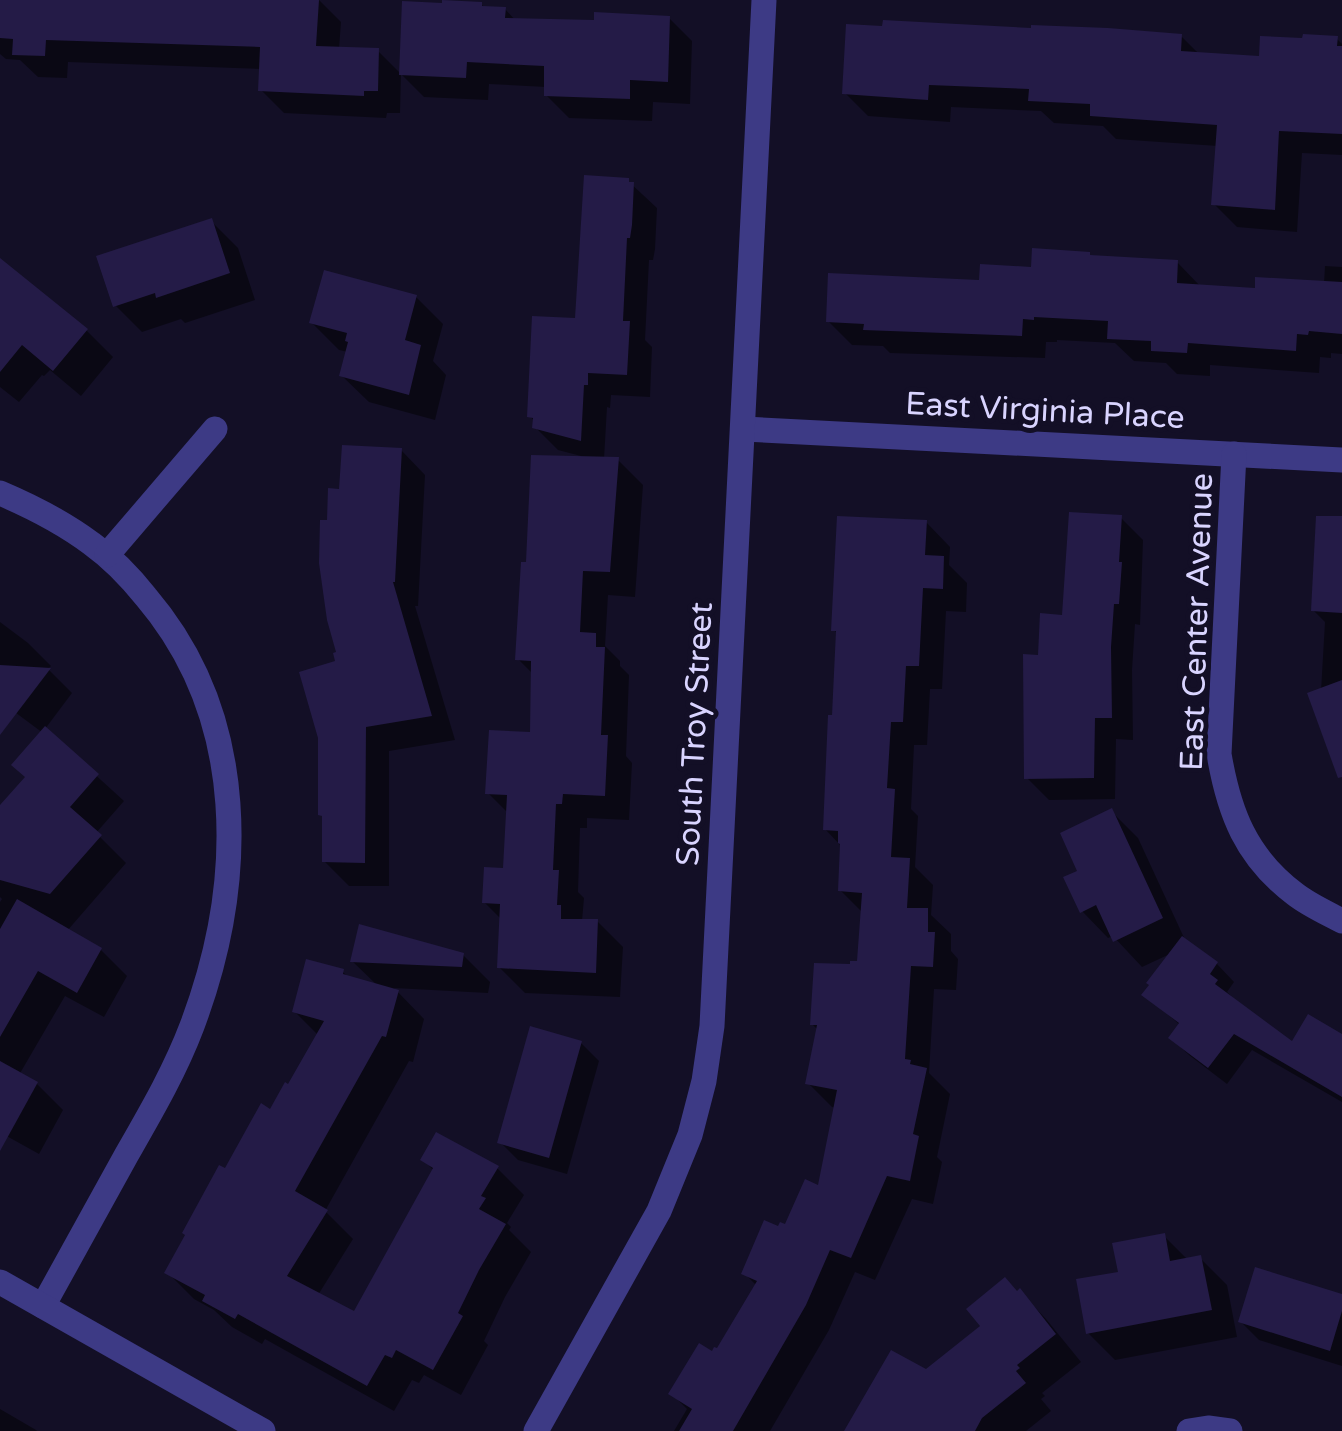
<svg xmlns="http://www.w3.org/2000/svg" width="1342" height="1431" viewBox="0 0 1342 1431" font-family="'Varela Round',sans-serif">
<style>
.shadow{fill:#0007}
.building{fill:#241b47}
.lines{fill:none;stroke-linecap:round;stroke-linejoin:round}
.minor{stroke:#3d3a85;stroke-width:25}
.labels{text-anchor:middle;dominant-baseline:central;stroke-width:10;stroke-linejoin:round;paint-order:stroke}
.street-label{font-size:32px;fill:#d9d4ff;stroke:#130f26}
</style>
<rect width="100%" height="100%" fill="#130f26"/>
<g class="shadow">
<polygon points="0,0 319,0 341,22 339,49 378,51 401,74 400,113 387,113 386,118 284,113 261,90 262,69 68,62 67,78 38,77 20,60 6,59 0,54"/>
<polygon points="481,4 485,8 505,9 516,21 597,23 669,18 692,41 690,104 653,102 652,121 569,118 546,95 546,87 489,84 488,100 424,97 401,74"/>
<polygon points="1181,36 1200,55 1261,59 1336,38 1342,44 1342,155 1302,153 1297,232 1237,227 1214,204 1218,146 1116,139 1103,126 1054,123 1041,111 951,107 950,122 868,116 845,93"/>
<polygon points="628,181 657,208 655,249 653,260 649,260 645,340 652,347 650,397 611,395 610,408 607,407 604,459 618,460 643,485 635,597 608,595 605,646 620,661 620,666 629,675 626,756 632,763 629,820 587,818 587,828 580,828 578,892 584,898 582,921 597,921 623,947 620,997 525,993 499,967 502,920 484,902 505,870 508,813 488,793 533,735 533,674 518,659 528,565 581,456 558,450 535,427 535,422 530,416 577,321"/>
<polygon points="211,221 238,248 255,300 185,323 181,319 142,332 115,305"/>
<polygon points="1093,258 1177,262 1201,287 1257,291 1324,284 1325,266 1342,267 1342,354 1331,353 1331,358 1320,357 1319,373 1210,365 1210,376 1177,374 1166,363 1134,361 1115,343 1057,340 1057,342 1046,342 1045,358 890,353 883,346 852,345 828,321 1034,270"/>
<polygon points="0,282 86,330 113,357 81,396 50,370 44,376 42,375 19,402 0,387"/>
<polygon points="416,297 443,324 433,361 446,375 435,420 369,402 342,376 348,352 339,350 312,323"/>
<polygon points="401,450 425,475 418,606 415,606 455,740 389,751 389,886 349,886 324,861 324,818 320,814 339,654 329,522 342,491"/>
<polygon points="1121,518 1143,540 1140,625 1135,624 1132,670 1133,740 1116,739 1115,799 1049,800 1027,778 1040,657"/>
<polygon points="926,522 950,547 949,565 967,583 966,612 946,611 942,689 930,689 927,745 914,745 911,809 918,816 915,867 933,885 931,915 951,934 951,951 958,959 956,990 934,989 929,1073 950,1094 937,1157 942,1162 933,1204 912,1199 875,1280 855,1272 829,1330 770,1431 674,1431 687,1409 672,1394 718,1352 757,1286 744,1273 780,1230 786,1227 819,1188 836,1108 832,1107 808,1083 818,1030 812,1024 859,964 863,913 840,890 842,847 825,829 838,634 834,630"/>
<polygon points="1342,539 1342,759 1321,691 1325,622 1313,610"/>
<polygon points="0,622 28,643 51,666 48,669 72,693 45,729 124,801 96,833 126,863 67,931 101,950 127,976 104,1017 65,996 19,1075 37,1084 63,1110 39,1154 3,1134 0,1139 0,902 2,899 0,897 0,809 28,778 43,733 0,701"/>
<polygon points="1111,811 1138,838 1186,942 1217,964 1234,982 1227,992 1234,999 1292,1045 1342,1037 1342,1102 1252,1050 1227,1084 1189,1055 1171,1038 1180,1025 1144,994 1172,953 1142,967 1113,936 1108,938 1082,911 1080,872"/>
<polygon points="463,955 490,982 488,993 394,988 424,1019 413,1062 409,1061 325,1211 353,1239 318,1295 355,1315 434,1171 423,1159 497,1168 524,1195 507,1223 511,1227 509,1230 531,1252 505,1297 484,1341 488,1345 461,1395 424,1375 419,1383 412,1380 394,1411 265,1339 262,1344 232,1327 214,1310 194,1299 167,1272 226,1171 289,1088 319,1036 295,1012 342,971 349,978 378,986 352,961"/>
<polygon points="581,1043 599,1061 567,1174 518,1160 500,1142"/>
<polygon points="1164,1236 1188,1260 1200,1258 1227,1285 1237,1337 1115,1360 1088,1333 1121,1274"/>
<polygon points="1020,1292 1046,1319 1081,1362 1042,1393 1045,1396 1041,1399 1051,1411 1026,1431 847,1431 927,1372"/>
<polygon points="1342,1297 1342,1366 1259,1340 1241,1322"/>
<polygon points="0,1409 36,1430 37,1431 0,1431"/>
</g>
<g class="building">
<polygon points="0,0 319,0 316,46 379,48 378,91 364,91 364,96 258,91 260,47 46,40 45,56 12,55 13,39 0,38"/>
<polygon points="442,0 482,2 482,6 506,7 505,18 594,20 594,12 670,16 668,82 630,80 630,99 544,96 544,66 467,62 466,78 399,75 402,1 442,3"/>
<polygon points="883,20 1031,28 1031,25 1108,28 1182,34 1181,51 1259,56 1260,36 1302,38 1303,34 1338,36 1337,46 1342,46 1342,134 1279,131 1275,210 1211,205 1217,125 1090,116 1090,104 1028,101 1029,89 929,85 928,100 842,94 846,24 882,26"/>
<polygon points="584,175 629,178 629,182 634,182 632,225 630,238 627,238 623,321 630,321 627,375 588,373 588,385 584,385 581,441 532,428 533,418 527,417 532,316 575,318"/>
<polygon points="212,218 230,273 156,298 155,293 113,307 96,256"/>
<polygon points="1032,248 1090,252 1090,255 1178,260 1177,283 1255,288 1255,277 1342,282 1342,334 1309,331 1308,335 1297,334 1296,351 1188,343 1187,353 1151,351 1151,341 1107,339 1108,321 1034,317 1034,320 1023,319 1022,336 863,330 864,324 826,322 828,273 979,280 980,264 1031,267"/>
<polygon points="0,258 88,329 53,371 22,345 0,372"/>
<polygon points="324,270 417,295 405,340 421,345 409,395 339,376 348,342 345,341 347,333 309,323"/>
<polygon points="342,445 402,448 395,582 393,582 432,716 366,727 365,863 322,862 322,816 318,815 318,738 299,672 335,661 333,653 336,652 327,620 319,563 320,520 327,520 328,488 339,489"/>
<polygon points="531,455 619,457 610,572 583,571 580,632 596,633 596,647 605,647 601,735 608,735 605,796 563,794 562,804 556,804 553,870 559,870 557,905 561,905 561,919 598,919 596,973 497,968 500,904 482,903 484,867 503,868 507,795 485,794 489,730 530,732 531,661 515,660 521,562 526,562"/>
<polygon points="1069,512 1122,515 1119,562 1122,562 1119,604 1114,604 1111,647 1112,718 1095,718 1094,778 1024,779 1023,654 1038,655 1040,613 1062,615"/>
<polygon points="837,516 927,520 925,555 944,556 943,589 923,588 919,666 906,666 903,722 891,722 887,788 895,789 891,857 910,858 907,908 928,908 928,932 935,932 933,967 911,966 905,1059 911,1060 910,1064 927,1068 913,1134 919,1136 910,1181 887,1176 851,1258 830,1250 806,1305 733,1431 679,1431 692,1409 668,1394 699,1343 712,1351 714,1347 717,1348 757,1281 741,1274 764,1220 778,1226 780,1222 785,1224 805,1179 818,1185 837,1090 805,1084 817,1025 810,1025 814,963 850,964 850,961 857,961 862,893 838,891 840,844 838,843 838,831 823,830 828,715 832,715 836,631 831,631"/>
<polygon points="1316,516 1342,516 1342,613 1311,611"/>
<polygon points="0,665 51,668 0,735"/>
<polygon points="1342,680 1342,777 1338,778 1307,693"/>
<polygon points="45,726 99,774 70,807 102,835 50,894 0,880 0,805 25,777 11,765"/>
<polygon points="1112,808 1163,918 1113,942 1096,905 1080,913 1063,877 1077,871 1060,833"/>
<polygon points="17,899 102,948 77,993 38,971 0,1037 0,929"/>
<polygon points="359,924 464,953 462,967 350,962"/>
<polygon points="1182,936 1218,962 1210,974 1218,980 1215,984 1292,1041 1308,1014 1342,1034 1342,1097 1234,1034 1208,1068 1168,1038 1179,1023 1141,995 1149,985 1146,983"/>
<polygon points="306,959 344,969 343,974 399,990 386,1037 382,1036 295,1191 328,1210 287,1276 354,1311 433,1168 420,1160 436,1132 499,1166 481,1196 486,1198 479,1209 506,1224 479,1270 458,1313 463,1316 433,1370 396,1350 392,1358 385,1355 367,1386 238,1314 235,1319 202,1301 205,1295 164,1273 185,1235 182,1233 219,1165 225,1168 261,1103 270,1109 285,1082 288,1084 324,1021 292,1012"/>
<polygon points="530,1026 582,1041 549,1158 497,1143"/>
<polygon points="0,1061 38,1082 0,1151"/>
<polygon points="1165,1233 1170,1261 1201,1255 1212,1310 1086,1334 1076,1279 1118,1272 1112,1243"/>
<polygon points="1255,1267 1342,1294 1342,1311 1330,1351 1238,1322"/>
<polygon points="1005,1277 1017,1291 1020,1288 1056,1334 1017,1365 1020,1368 1016,1371 1026,1383 982,1418 975,1431 844,1431 891,1350 926,1369 980,1326 966,1309"/>
</g>
<g class="lines">
<g class="minor">
<polyline points="744,429 1342,460"/>
<path d="M1234 454 1219 754C1229 813 1246 857 1295 894 1309 905 1327 913 1342 921"/>
<path d="M0 493C33 507 64 523 92 544 113 559 130 577 146 597 249 718 246 883 192 1026 175 1071 151 1112 127 1154 99 1205 71 1256 43 1306"/>
<polyline points="107,555 215,429"/>
<polyline points="0,1282 263,1431"/>
<polyline points="536,1431 659,1211 690,1135 704,1081 712,1026 764,0"/>
<polyline points="1189,1431 1208,1428 1230,1431"/>
</g>
</g>
<g class="labels">
<g class="street-label">
<text transform="translate(1045 411) rotate(3)">East Virginia Place</text>
<text transform="translate(1197 622) rotate(-88)">East Center Avenue</text>
<text transform="translate(695 734) rotate(-87)">South Troy Street</text>
</g>
</g>
</svg>
